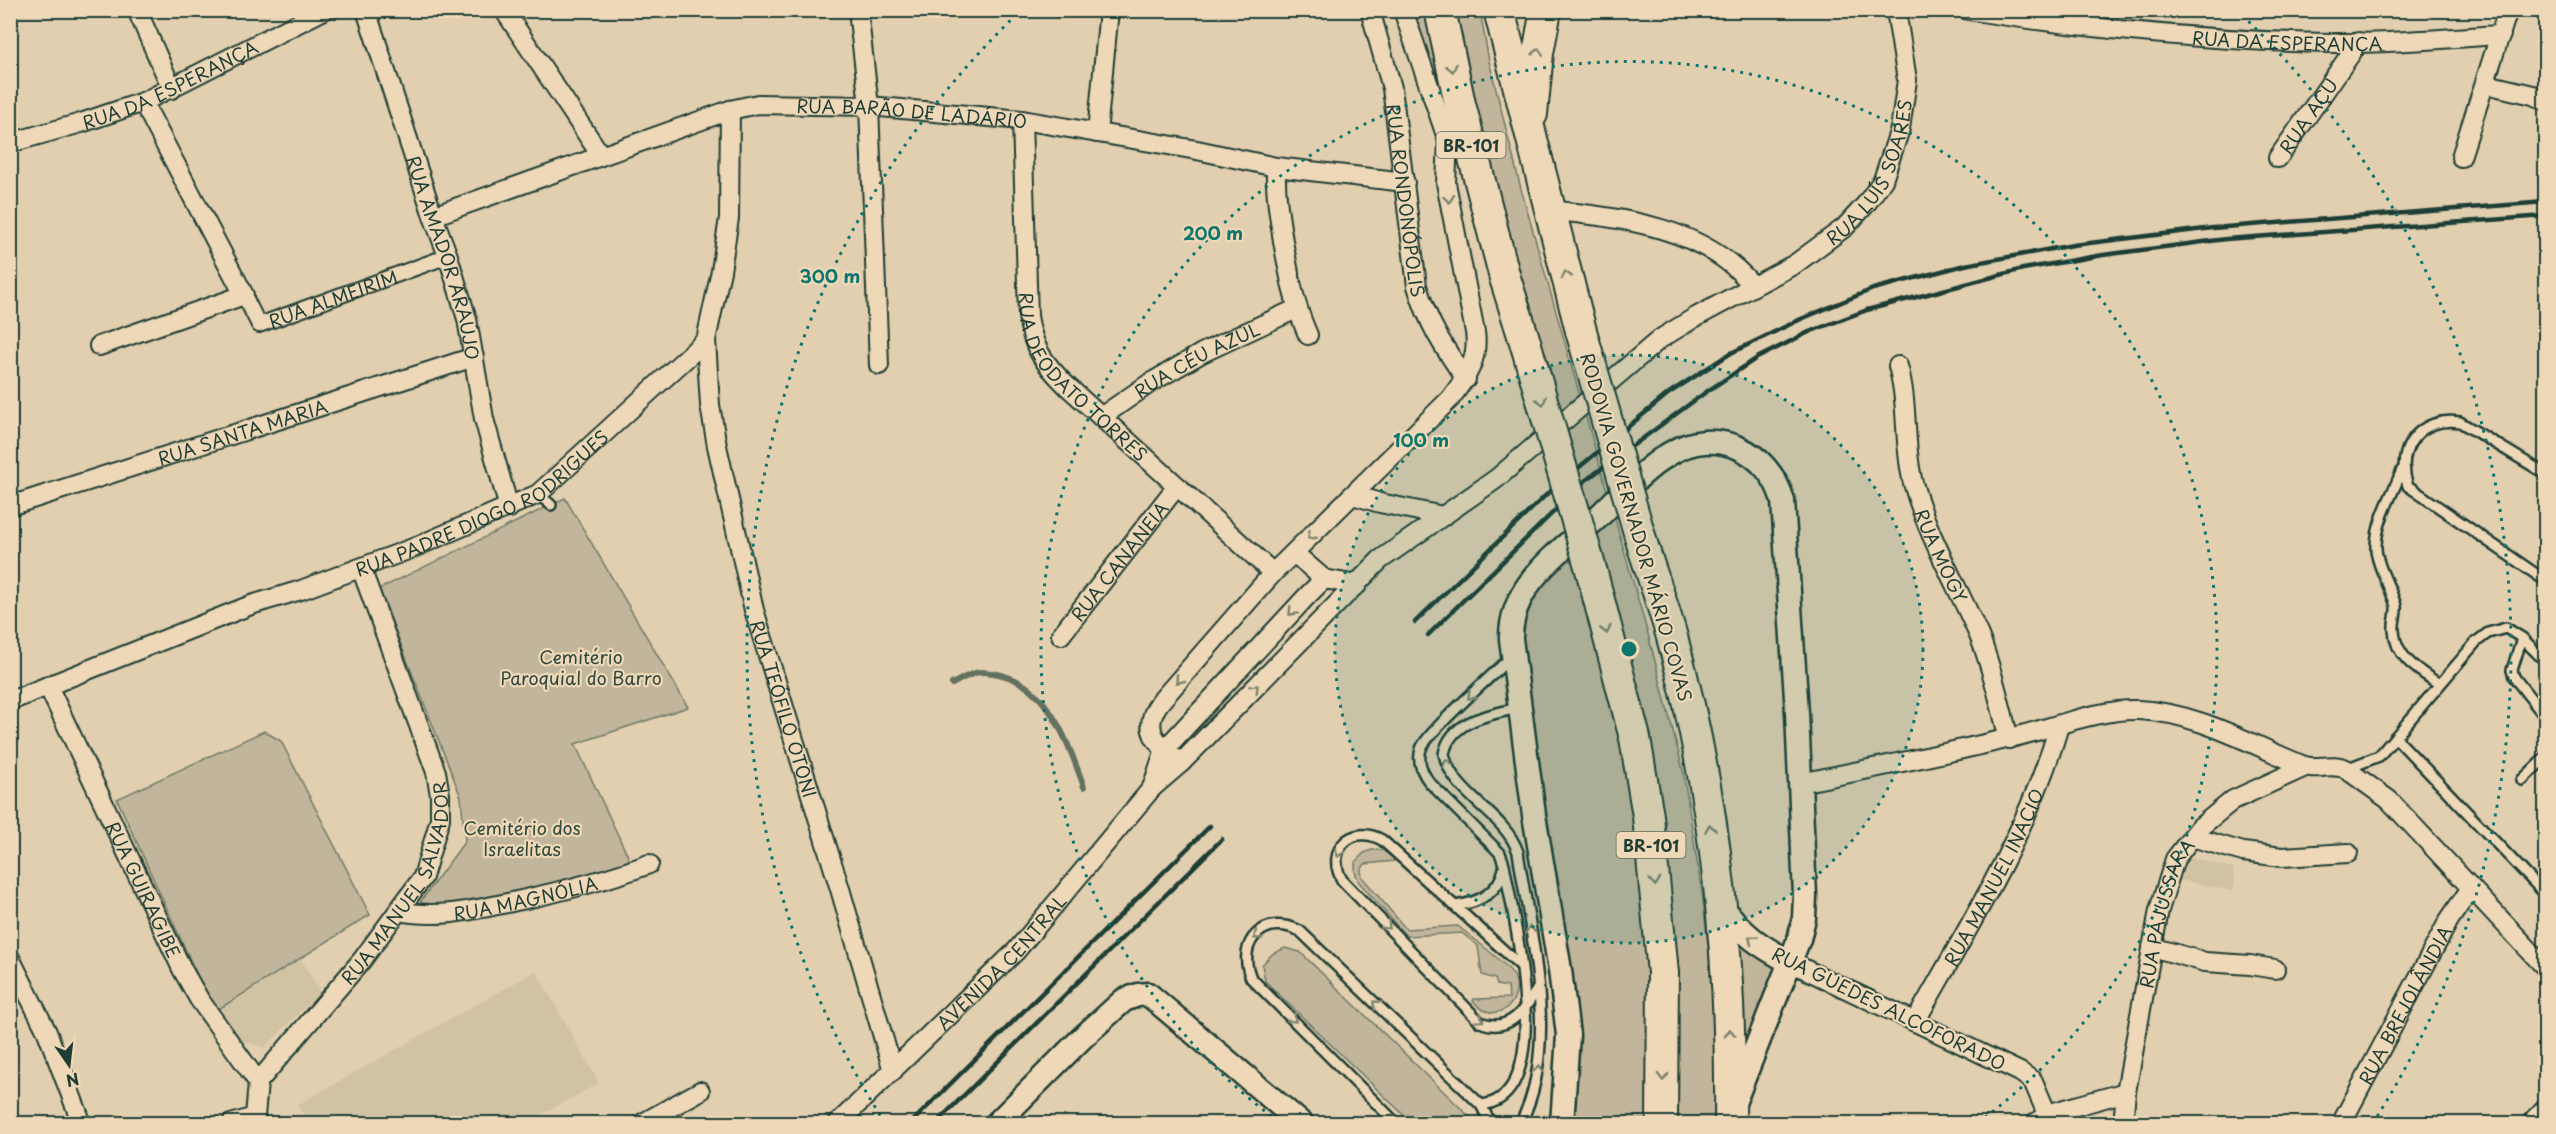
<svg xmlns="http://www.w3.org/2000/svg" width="2556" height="1134" viewBox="0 0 2556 1134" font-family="'Playpen Sans',sans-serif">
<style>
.built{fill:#d1c2a4}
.green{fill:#c1b69b;stroke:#707a68;stroke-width:1.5}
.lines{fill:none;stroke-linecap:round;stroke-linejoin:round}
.stream{stroke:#647160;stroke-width:6}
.service-casing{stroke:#1f3d34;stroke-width:14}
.pedestrian-casing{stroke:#1f3d34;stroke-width:18}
.minor-casing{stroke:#1f3d34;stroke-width:22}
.tertiary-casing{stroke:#1f3d34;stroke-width:27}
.trunk-casing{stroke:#1f3d34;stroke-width:34}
.service{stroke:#eed8b7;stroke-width:9}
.pedestrian{stroke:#eed8b7;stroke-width:14}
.minor{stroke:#eed8b7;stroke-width:18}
.tertiary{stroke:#eed8b7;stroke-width:22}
.trunk{stroke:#eed8b7;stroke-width:30}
.rail{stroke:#1f3d34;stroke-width:4.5}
.trunk-bridge-casing{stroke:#1f3d34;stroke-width:34;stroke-linecap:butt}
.trunk-bridge{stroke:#eed8b7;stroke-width:30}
.oneway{stroke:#7c836f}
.ring{fill:none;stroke:#0f766e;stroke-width:3;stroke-dasharray:3 6}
.labels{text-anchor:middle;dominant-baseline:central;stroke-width:4.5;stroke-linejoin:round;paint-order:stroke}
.shield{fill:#eed8b7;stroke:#5d6c5b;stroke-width:1.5}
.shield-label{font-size:16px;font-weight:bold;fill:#1f3d34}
.street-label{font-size:18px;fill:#1f3d34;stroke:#eed8b7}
.park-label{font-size:18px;fill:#2f493e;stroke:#eed8b7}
.centre{fill:#0f766e;stroke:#eed8b7;stroke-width:3}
.ring-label{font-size:18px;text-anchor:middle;font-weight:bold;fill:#0f766e;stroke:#eed8b7;stroke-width:4.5;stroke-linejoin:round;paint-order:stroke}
</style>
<rect width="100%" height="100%" fill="#e2cfaf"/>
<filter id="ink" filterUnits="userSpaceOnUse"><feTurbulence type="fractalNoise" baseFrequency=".0167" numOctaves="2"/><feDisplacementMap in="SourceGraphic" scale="12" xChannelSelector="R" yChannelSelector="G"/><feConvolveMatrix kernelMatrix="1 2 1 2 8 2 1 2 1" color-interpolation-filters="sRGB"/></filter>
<g filter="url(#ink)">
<g class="built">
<polygon points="2187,857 2233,868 2235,884 2232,891 2180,880"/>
<polygon points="300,957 320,992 264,1048 240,1040 220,1007"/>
<polygon points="536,971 599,1083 526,1123 309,1123 297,1105"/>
</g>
<g class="green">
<polygon points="1409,11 1436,11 1485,223"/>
<polygon points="1450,11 1480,11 1489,61 1521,189 1649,638 1683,770 1703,900 1721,1067 1718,1123 1673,1123 1662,865 1495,209"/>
<polygon points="565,498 688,707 575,744 632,865 491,904 415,909 465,841 461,797 379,589"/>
<path d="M1574 540 1648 816 1653 1123H1573L1577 1057 1560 887 1535 787 1517 638C1524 607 1538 584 1563 565L1566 547Z"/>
<polygon points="264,731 281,741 370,915 214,1012 117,799"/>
<path d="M1372 850H1382L1394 859V861L1365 864 1361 870 1362 877 1406 929 1458 926C1470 936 1509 965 1514 976 1525 1000 1497 1029 1473 1001L1474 999 1509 998 1508 987 1497 985 1495 979 1482 975 1478 946 1462 933 1406 936 1359 882 1355 872V862L1364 853Z"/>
<polygon points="1736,933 1779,948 1797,940 1744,1051"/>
<polygon points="1285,948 1300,952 1476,1123 1412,1123 1265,981 1262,965 1272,954"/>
</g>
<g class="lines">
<path class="stream" d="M952 684C960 680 972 672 981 672 1045 673 1066 737 1084 787"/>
<defs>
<g id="service">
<path d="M2402 470C2393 493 2377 520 2376 545 2375 563 2391 588 2396 606 2397 614 2393 622 2394 630 2395 657 2418 670 2439 684"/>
<path d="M2546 474 2460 422C2421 416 2394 448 2408 486L2546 581"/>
<polyline points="538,494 551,505"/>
<polyline points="2522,638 2512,670 2514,677 2546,718"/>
<path d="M1519 708C1491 714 1450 720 1444 754 1453 796 1504 812 1518 852 1530 934 1561 1047 1520 1124"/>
<polyline points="2395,737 2546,895"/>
<polyline points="2346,769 2379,756 2476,642 2488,633 2506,628 2522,638 2546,662"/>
<polyline points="2522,780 2546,757"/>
<path d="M1455 906C1478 903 1498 893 1504 869"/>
<path d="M1521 966 1382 840C1352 823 1325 850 1342 880L1480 1022C1510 1034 1524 1010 1538 988"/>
<path d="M1481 1105C1559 1098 1512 912 1504 864L1500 853 1430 783C1422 773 1417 762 1421 749 1426 733 1494 674 1510 658"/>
<path d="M1397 1124 1251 978C1235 941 1266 913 1300 931L1481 1105 1491 1124"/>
</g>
<g id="pedestrian">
<path id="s1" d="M244 295 259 325 448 256"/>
</g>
<g id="minor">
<polyline points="137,10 172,89"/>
<path id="s2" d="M366 10 433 216 448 256 467 319 484 419 509 508"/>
<polyline points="504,10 600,154"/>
<polyline points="858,10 869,106 879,365"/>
<path id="s3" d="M1370 10 1392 88 1417 286C1428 323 1443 347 1466 379"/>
<path id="s4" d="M1968 10C2088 29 2210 41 2332 43 2388 44 2445 38 2501 35"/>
<polyline points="2486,84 2533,95 2546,101"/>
<path id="s5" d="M1022 120 1028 316C1033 349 1044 363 1067 386L1273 573"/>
<polyline points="1097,133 1109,10"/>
<path id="s6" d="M10 143 81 123 143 102 324 10"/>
<polyline points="2461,157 2508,10"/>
<path id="s7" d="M2278 158 2359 42"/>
<path d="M1276 167C1275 193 1279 215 1283 241 1289 274 1294 304 1308 335"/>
<path d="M1549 210C1621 218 1704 226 1753 286"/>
<path id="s8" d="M433 216 730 110 758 104 869 106 1022 120 1197 150 1276 167 1405 182"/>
<path id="s9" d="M706 340 710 405 717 446 754 610 840 889 893 1071"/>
<polyline points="99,346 244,295 143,102"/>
<path id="s10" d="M1898 366C1909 405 1903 444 1913 483 1928 538 1958 586 1980 638 1993 670 2000 705 2009 739"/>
<path id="s11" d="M1101 417 1150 383 1202 353 1296 309"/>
<polyline points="1353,495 1380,503 1443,516"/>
<path id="s12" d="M10 506 474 357"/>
<polyline points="1294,553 1324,579"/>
<path id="s13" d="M1061 635 1177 486"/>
<path id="s14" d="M48 686 182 969 199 999 258 1082"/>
<path id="s15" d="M10 701 251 605 301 590 413 548 538 494 706 340 721 271 729 218 730 110"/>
<path d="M1181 763C1159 745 1139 731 1160 702L1273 573 1450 399C1466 378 1479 360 1475 332L1446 183 1448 141 1403 10"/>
<path d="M1800 783C1870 769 1940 755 2010 738 2050 729 2097 709 2138 710 2196 712 2250 744 2302 765 2315 771 2332 762 2346 769L2389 800 2546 968"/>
<polyline points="1152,788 1165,749 1307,596 1324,579 1357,585"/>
<polyline points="2192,837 2243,852 2282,857 2348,853"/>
<path id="s16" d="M399 911C438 919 474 910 512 902 559 892 605 881 649 864"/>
<polyline points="2152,947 2205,962 2250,965 2275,969"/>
<polyline points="10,958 47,1032 82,1124"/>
<polyline points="1790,962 2020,1072 2033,1081 2047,1114"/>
<path id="s17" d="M1915 1022C1969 926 2028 832 2059 726"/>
<path id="s18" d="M255 1117 258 1082 362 960 423 877 440 819V795L436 772 361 568"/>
<polyline points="231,1124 255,1117"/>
<polyline points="641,1124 700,1091"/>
<path id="s19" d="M837 1124 1016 951 1152 788 1181 763 1380 560 1496 479 1660 339 1694 318 1795 264 1845 227 1866 204 1883 180 1900 129 1907 80 1896 10"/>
<polyline points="2035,1124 2047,1114 2126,1092"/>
<path id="s20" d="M2123 1124 2126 1092 2159 910 2175 859 2199 828 2233 800 2305 767"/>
<path id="s21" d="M2341 1124 2449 920 2471 888"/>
<polyline points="2531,1124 2546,1108"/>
</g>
<g id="tertiary">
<path d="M1723 907C1743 935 1760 946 1790 962"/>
<polyline points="996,1124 1083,1037 1124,1000 1138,995 1148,994 1302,1124"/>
<path d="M1562 1124 1568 1035 1560 970 1534 815 1511 639C1510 583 1561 552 1597 518 1620 496 1642 471 1669 454 1715 425 1769 450 1783 501L1797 713 1805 896 1804 918 1799 939 1734 1103"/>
</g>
<g id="trunk">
<polyline points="1440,10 1460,104 1505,278 1526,345"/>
<polyline points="1499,10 1581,331"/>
<polyline points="1532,114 1538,53 1546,10"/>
<path d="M1644 550C1654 581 1665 611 1673 641 1716 798 1732 962 1730 1124"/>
<polyline points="1592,573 1635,738 1648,816 1663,973 1662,1124"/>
</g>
</defs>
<use href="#service" class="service-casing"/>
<use href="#pedestrian" class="pedestrian-casing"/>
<use href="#minor" class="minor-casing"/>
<use href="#tertiary" class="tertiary-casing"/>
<use href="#trunk" class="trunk-casing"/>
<use href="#service" class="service"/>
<use href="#pedestrian" class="pedestrian"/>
<use href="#minor" class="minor"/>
<use href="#tertiary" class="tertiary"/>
<use href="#trunk" class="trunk"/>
<g class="rail">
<polyline points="1415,622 1548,493 1669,393 1731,353 1801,319 1873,289 1965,265 2073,245 2213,228 2546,202"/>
<polyline points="1428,635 1586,480 1706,392 1757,358 1809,332 1867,310 2023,269 2103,255 2226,239 2546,216"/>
<polyline points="910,1124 1210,826"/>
<polyline points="935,1124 1222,839"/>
</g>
<defs>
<g id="trunk-bridge">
<polyline points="1581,331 1644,550"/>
<polyline points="1526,345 1592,573"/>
</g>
</defs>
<use href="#trunk-bridge" class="trunk-bridge-casing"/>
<use href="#trunk-bridge" class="trunk-bridge"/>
</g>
<defs><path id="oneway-chevron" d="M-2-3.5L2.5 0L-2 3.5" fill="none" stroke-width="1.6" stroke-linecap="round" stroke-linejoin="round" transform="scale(1.5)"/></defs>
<g class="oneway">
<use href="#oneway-chevron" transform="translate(1538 52) rotate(-83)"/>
<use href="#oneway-chevron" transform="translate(1452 68) rotate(78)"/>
<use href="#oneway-chevron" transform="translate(1449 199) rotate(81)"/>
<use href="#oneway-chevron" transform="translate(1566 275) rotate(-105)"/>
<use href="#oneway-chevron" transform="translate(1542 401) rotate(74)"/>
<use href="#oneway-chevron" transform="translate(1311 536) rotate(136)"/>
<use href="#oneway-chevron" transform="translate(1292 612) rotate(133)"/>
<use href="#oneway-chevron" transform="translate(1606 630) rotate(77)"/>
<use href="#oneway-chevron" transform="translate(1179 680) rotate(131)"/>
<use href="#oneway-chevron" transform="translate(1255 688) rotate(-45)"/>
<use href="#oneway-chevron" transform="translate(1471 696) rotate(136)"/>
<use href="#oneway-chevron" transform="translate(1447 763) rotate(-106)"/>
<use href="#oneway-chevron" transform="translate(1710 828) rotate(-99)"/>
<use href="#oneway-chevron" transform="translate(1339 853) rotate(112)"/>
<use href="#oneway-chevron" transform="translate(1655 882) rotate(85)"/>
<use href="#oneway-chevron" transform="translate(1387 926) rotate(45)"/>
<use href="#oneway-chevron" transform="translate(1530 930) rotate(-98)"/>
<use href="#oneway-chevron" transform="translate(1257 936) rotate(141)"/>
<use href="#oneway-chevron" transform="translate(1752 939) rotate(-141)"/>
<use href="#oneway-chevron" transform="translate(1376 1004) rotate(-136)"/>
<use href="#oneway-chevron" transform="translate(1293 1019) rotate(45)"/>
<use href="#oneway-chevron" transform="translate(1480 1019) rotate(34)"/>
<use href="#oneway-chevron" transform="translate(1730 1033) rotate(-92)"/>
<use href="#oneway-chevron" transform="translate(1539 1069) rotate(-83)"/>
<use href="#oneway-chevron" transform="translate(1663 1077) rotate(90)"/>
</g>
</g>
<circle cx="1629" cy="649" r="294" fill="#0f766e" fill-opacity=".12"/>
<g class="ring">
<circle cx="1629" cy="649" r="294"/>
<path d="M1279 1122A588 588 0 1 1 1979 1122"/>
<path d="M885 1123A882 882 0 0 1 1016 15M2242 15A882 882 0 0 1 2373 1123"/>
</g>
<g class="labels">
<g class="shield">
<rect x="1436.5" y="132" width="69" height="26" rx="4.5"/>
<rect x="1616.5" y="832" width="69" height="26" rx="4.5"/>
</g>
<g class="shield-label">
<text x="1471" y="145">BR-101</text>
<text x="1651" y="845">BR-101</text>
</g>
<g class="street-label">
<text stroke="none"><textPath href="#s4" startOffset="321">RUA DA ESPERANÇA</textPath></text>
<text stroke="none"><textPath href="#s6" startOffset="171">RUA DA ESPERANÇA</textPath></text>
<text stroke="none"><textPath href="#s8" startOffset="498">RUA BARÃO DE LADÁRIO</textPath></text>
<text stroke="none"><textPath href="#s7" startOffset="52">RUA AÇU</textPath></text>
<text stroke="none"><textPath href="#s19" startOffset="1419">RUA LUÍS SOARES</textPath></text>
<text stroke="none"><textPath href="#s3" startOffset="194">RUA RONDONÓPOLIS</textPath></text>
<text stroke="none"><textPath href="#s2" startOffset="260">RUA AMADOR ARAÚJO</textPath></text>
<text stroke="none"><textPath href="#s1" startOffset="112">RUA ALMEIRIM</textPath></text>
<text stroke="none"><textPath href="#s11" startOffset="112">RUA CÉU AZUL</textPath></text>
<text stroke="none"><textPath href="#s5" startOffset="278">RUA DEODATO TORRES</textPath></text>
<text stroke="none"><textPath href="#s12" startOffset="244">RUA SANTA MARIA</textPath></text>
<text stroke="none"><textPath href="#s15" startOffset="514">RUA PADRE DIOGO RODRIGUES</textPath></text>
<text transform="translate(1637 527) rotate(74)">RODOVIA GOVERNADOR MÁRIO COVAS</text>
<text stroke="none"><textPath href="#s10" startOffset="196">RUA MOGY</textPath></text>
<text stroke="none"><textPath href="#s13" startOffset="94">RUA CANANEIA</textPath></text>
<text stroke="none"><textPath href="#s9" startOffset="378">RUA TEÓFILO OTONI</textPath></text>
<text stroke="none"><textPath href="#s17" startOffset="165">RUA MANUEL INÁCIO</textPath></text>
<text stroke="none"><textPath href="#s18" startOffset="282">RUA MANUEL SALVADOR</textPath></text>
<text stroke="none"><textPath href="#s14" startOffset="225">RUA GUIRAGIBE</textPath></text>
<text stroke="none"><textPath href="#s16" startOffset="128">RUA MAGNÓLIA</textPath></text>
<text stroke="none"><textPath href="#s20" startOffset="216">RUA PAJUSSARA</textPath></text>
<text stroke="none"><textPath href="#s19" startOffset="231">AVENIDA CENTRAL</textPath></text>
<text stroke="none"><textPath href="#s21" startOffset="135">RUA BREJOLÂNDIA</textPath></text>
<text transform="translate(1889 1008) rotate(26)">RUA GUEDES ALCOFORADO</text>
</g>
<g class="park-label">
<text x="581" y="656">Cemitério<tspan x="581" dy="21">Paroquial do Barro</tspan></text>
<text x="522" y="827">Cemitério dos<tspan x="522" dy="21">Israelitas</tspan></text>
</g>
</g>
<circle cx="1629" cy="649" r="9" class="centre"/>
<g class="ring-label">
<text x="1213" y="240">200 m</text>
<text x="830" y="283">300 m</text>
<text x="1421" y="447">100 m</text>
</g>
<rect width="2556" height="1134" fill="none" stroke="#eed8b7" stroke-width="36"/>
<rect x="18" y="18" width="2520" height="1098" fill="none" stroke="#1f3d34" stroke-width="2" filter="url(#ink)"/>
<g transform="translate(69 1065) rotate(166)" stroke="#eed8b7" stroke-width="4.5" paint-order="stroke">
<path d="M0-4.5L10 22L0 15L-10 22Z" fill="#1f3d34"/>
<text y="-9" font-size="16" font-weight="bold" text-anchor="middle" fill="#1f3d34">N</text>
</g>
</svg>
